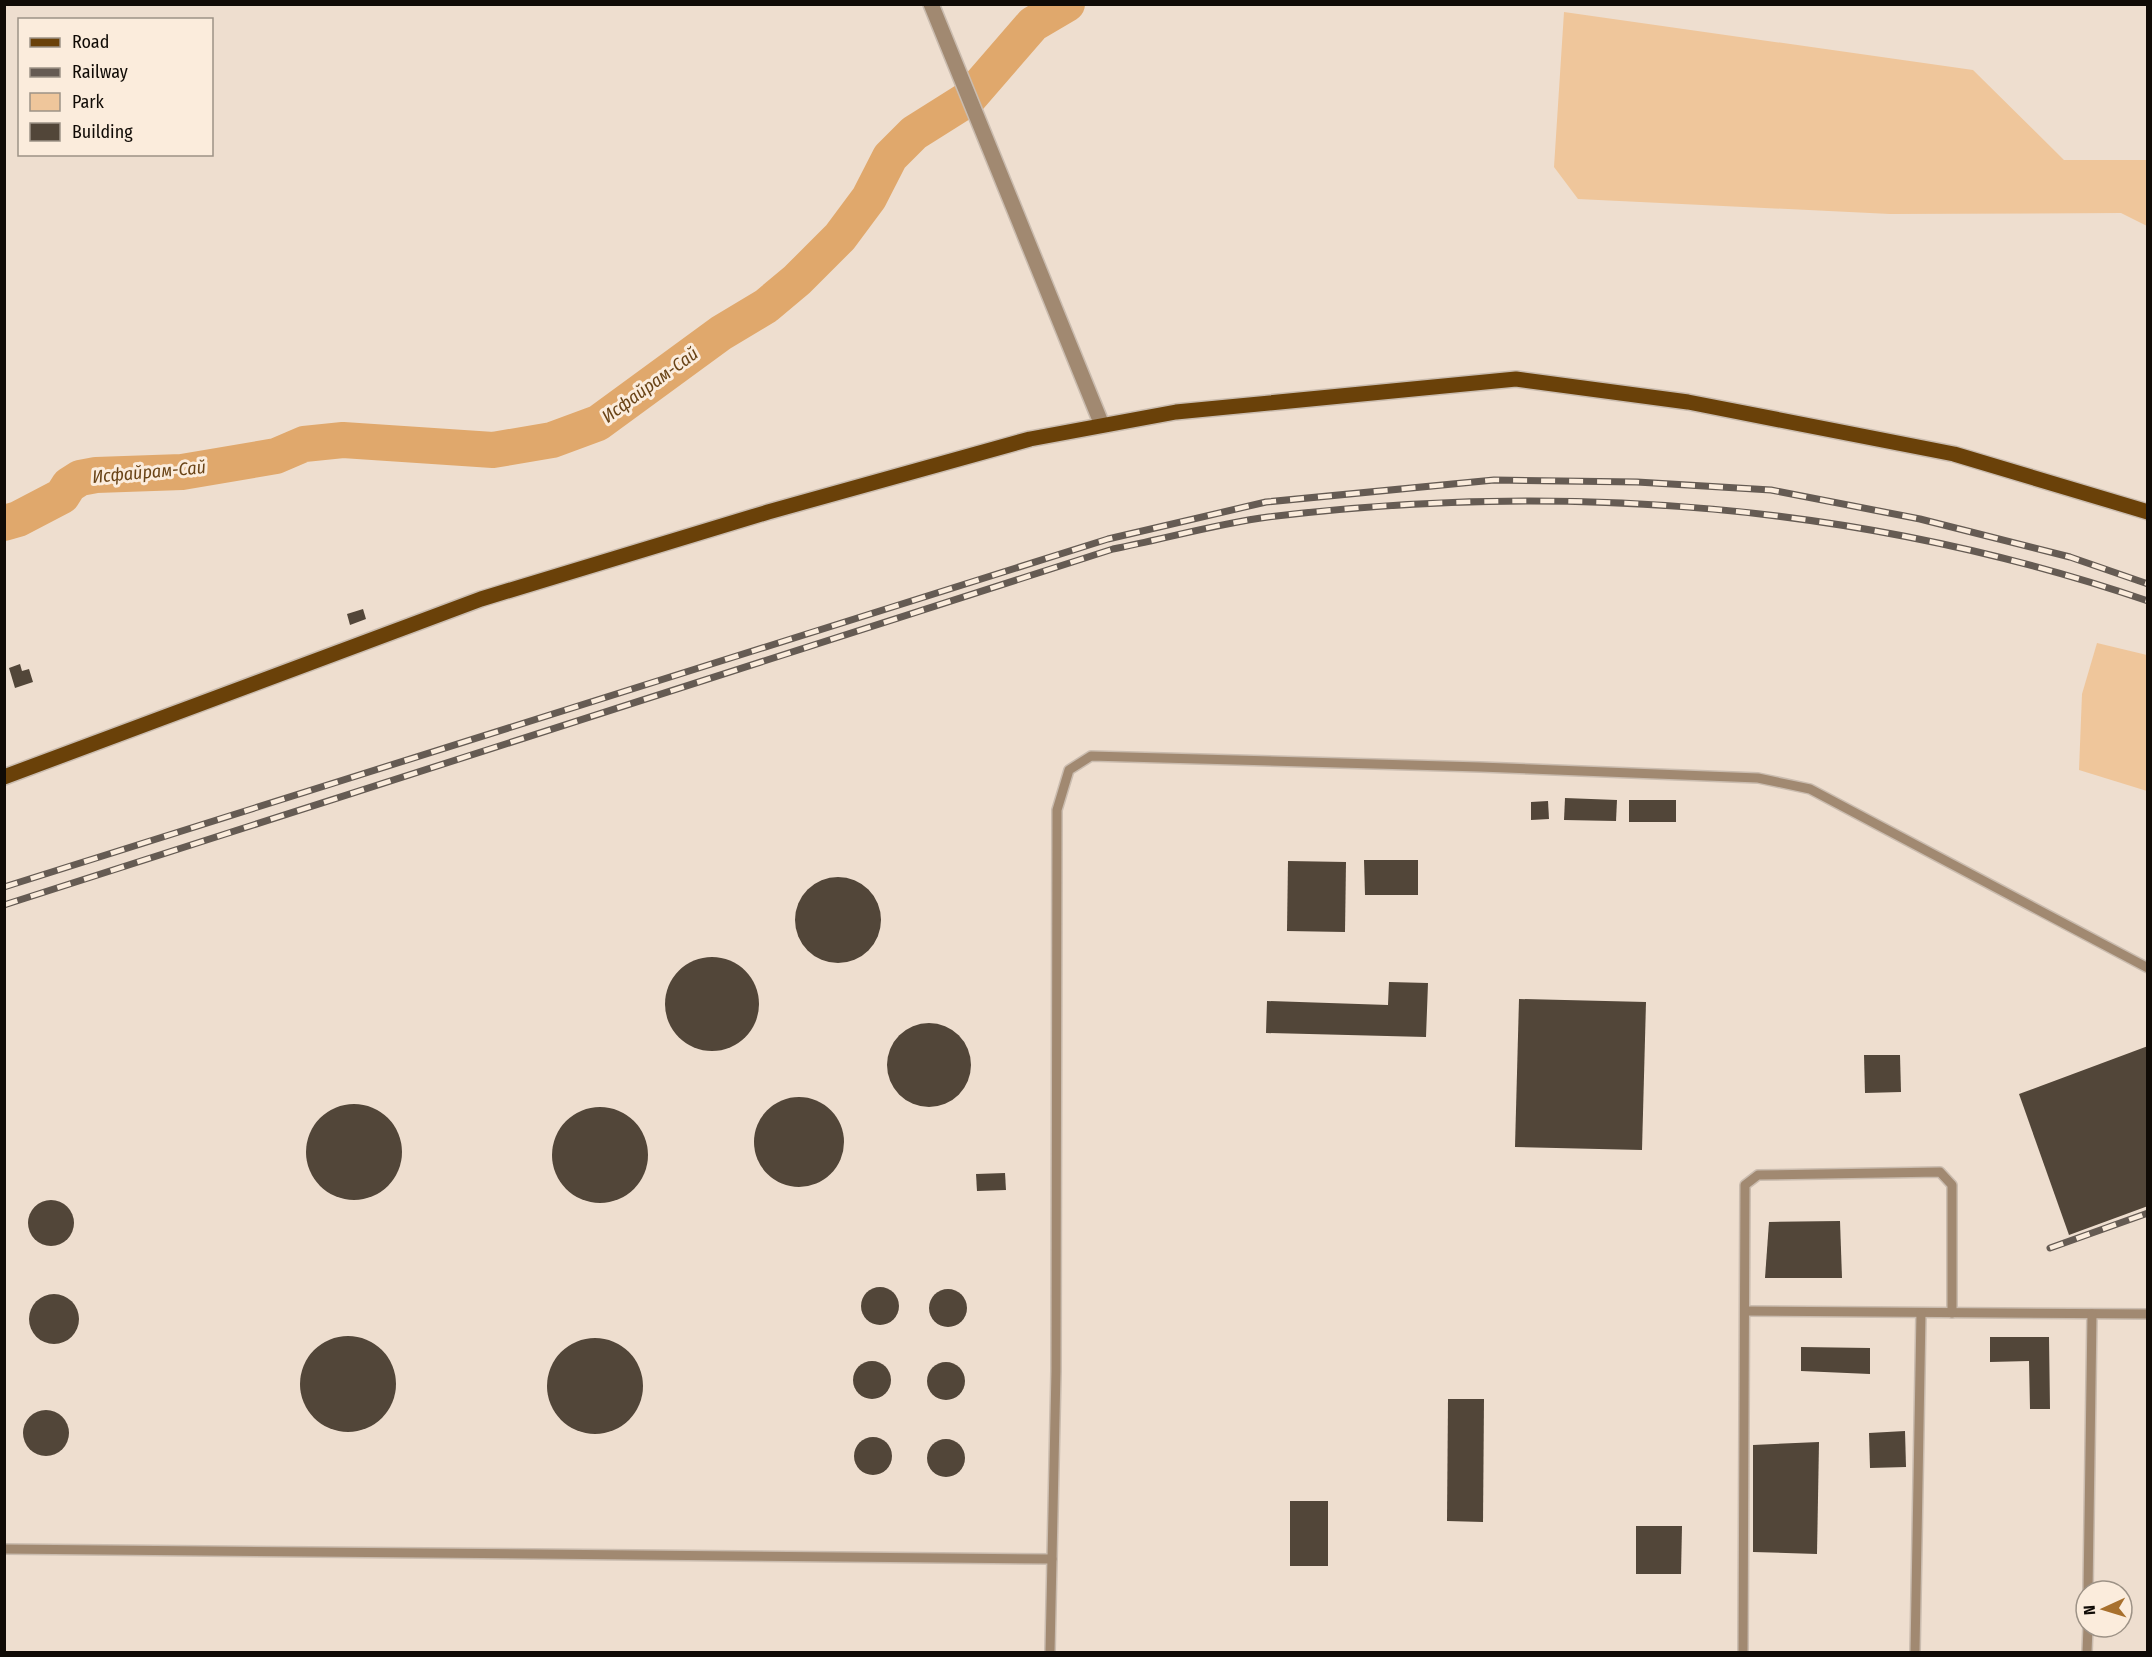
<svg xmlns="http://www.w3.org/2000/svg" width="2152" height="1657" viewBox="0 0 2152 1657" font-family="'Fira Sans Condensed',sans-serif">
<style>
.green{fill:#efc69b}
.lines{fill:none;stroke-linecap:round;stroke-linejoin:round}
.river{stroke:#e0a86c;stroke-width:36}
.building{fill:#524639}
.service-casing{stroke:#cabcaf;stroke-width:12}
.minor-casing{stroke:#cabcaf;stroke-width:18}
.primary-casing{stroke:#cabcaf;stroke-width:18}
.service{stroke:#a18971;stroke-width:9}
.minor{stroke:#a18971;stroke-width:15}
.primary{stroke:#6a4109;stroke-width:15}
.rail-casing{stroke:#655b53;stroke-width:7}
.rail{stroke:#fbecdc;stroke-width:4.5;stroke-dasharray:14;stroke-linecap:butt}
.labels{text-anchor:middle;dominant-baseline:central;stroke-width:6;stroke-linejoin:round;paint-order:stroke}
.water-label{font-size:18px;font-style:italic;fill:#6a4417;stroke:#fbecdc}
</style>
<rect width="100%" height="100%" fill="#eedecf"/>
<g class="green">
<polygon points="1564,12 1973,70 2064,160 2147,160 2147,226 2121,213 1890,214 1578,199 1554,167"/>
<polygon points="2097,643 2147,655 2147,791 2079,770 2082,694"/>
</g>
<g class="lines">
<polyline class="river" points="4,523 18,519 62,496 69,485 80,478 96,475 182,472 276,456 304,444 343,440 493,450 552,440 598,423 721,333 766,306 797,280 840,237 869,198 890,157 914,133 968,99 1033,24 1067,4"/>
</g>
<g class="building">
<polygon points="363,609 366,619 350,625 347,614"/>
<polygon points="20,664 22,671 29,669 33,682 15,688 9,668"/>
<polygon points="1565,798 1617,800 1616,821 1564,820"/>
<rect x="1629" y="800" width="47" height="22"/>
<polygon points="1548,801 1549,819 1531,820 1531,802"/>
<polygon points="1364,860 1418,860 1418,895 1365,895"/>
<polygon points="1288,861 1346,862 1345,932 1287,931"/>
<circle cx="838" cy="920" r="43"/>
<circle cx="712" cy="1004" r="47"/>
<polygon points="1389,982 1428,983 1426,1037 1266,1033 1267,1001 1388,1005"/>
<polygon points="1519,999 1646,1002 1642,1150 1515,1147"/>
<circle cx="929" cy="1065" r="42"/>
<polygon points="2148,1046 2148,1206 2069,1235 2019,1094"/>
<polygon points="1864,1055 1900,1055 1901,1092 1865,1093"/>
<circle cx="799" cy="1142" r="45"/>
<circle cx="354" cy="1152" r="48"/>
<circle cx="600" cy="1155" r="48"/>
<polygon points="1005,1173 1006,1190 977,1191 976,1174"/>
<circle cx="51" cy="1223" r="23"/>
<polygon points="1840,1221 1842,1278 1765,1278 1769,1222"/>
<circle cx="880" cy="1306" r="19"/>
<circle cx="948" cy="1308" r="19"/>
<circle cx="54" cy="1319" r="25"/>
<circle cx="348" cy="1384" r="48"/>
<polygon points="1990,1337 2049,1337 2050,1409 2030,1409 2029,1361 1990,1362"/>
<circle cx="595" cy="1386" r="48"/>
<polygon points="1801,1347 1870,1348 1870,1374 1801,1371"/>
<circle cx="872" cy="1380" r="19"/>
<circle cx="946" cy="1381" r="19"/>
<polygon points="1448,1399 1484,1399 1483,1522 1447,1521"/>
<circle cx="46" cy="1433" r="23"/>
<polygon points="1905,1431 1906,1467 1870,1468 1869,1433"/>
<circle cx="873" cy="1456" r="19"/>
<circle cx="946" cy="1458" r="19"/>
<polygon points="1819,1442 1817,1554 1753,1552 1753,1445"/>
<rect x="1290" y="1501" width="38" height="65"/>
<polygon points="1636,1526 1682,1526 1681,1574 1636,1574"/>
</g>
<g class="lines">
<defs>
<g id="service">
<polyline points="1745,1311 2148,1314"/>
<polyline points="4,1549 1052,1559"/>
<polyline points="2088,1591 2092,1314"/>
<polyline points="1050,1652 1056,1371 1057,810 1069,770 1091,756 1480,767 1758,778 1810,789 2148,968"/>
<polyline points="1743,1652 1745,1185 1758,1175 1940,1172 1952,1185 1952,1313"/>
<polyline points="1915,1652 1921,1313"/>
<polyline points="2087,1652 2088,1627"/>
</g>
<polyline id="minor" points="931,4 1102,425"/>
<polyline id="primary" points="4,777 481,599 768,512 1030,439 1176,412 1516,379 1688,402 1954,454 2148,512"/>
</defs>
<use href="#service" class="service-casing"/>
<use href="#minor" class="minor-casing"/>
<use href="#primary" class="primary-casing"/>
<use href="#service" class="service"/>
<use href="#minor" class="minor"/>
<use href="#primary" class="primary"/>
<defs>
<g id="rail">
<polyline points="4,887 1108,539 1266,502 1494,480 1637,482 1771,490 1920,519 2070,557 2148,584"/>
<path d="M4 905 1113 549C1164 539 1216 524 1268 517 1565 481 1864 504 2148 601"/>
<polyline points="2050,1248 2148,1213"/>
</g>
</defs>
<use href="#rail" class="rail-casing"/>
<use href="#rail" class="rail"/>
</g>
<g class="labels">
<g class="water-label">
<text transform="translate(650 385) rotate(-36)">Исфайрам-Сай</text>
<text transform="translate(149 472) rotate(-5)">Исфайрам-Сай</text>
</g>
</g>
<rect width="2152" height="1657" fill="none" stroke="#100b06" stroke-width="12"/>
<rect x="18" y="18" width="195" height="138" fill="#fbecdc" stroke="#9d9286" stroke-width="1.5"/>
<rect x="30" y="38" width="30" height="9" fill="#6a4109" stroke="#9d9286" stroke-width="1.5"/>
<text x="72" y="48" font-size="18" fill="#100b06">Road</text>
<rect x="30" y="68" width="30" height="9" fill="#655b53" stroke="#9d9286" stroke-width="1.5"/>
<text x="72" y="78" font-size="18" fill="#100b06">Railway</text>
<rect x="30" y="93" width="30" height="18" fill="#efc69b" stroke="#9d9286" stroke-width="1.5"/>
<text x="72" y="108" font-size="18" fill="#100b06">Park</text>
<rect x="30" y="123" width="30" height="18" fill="#524639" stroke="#9d9286" stroke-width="1.5"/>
<text x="72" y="138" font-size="18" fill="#100b06">Building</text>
<g transform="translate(2104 1609) rotate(266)"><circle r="28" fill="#fbecdc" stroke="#9d9286" stroke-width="1.5"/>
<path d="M0-4.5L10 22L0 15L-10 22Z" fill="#a8702d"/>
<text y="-9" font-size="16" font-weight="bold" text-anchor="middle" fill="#100b06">N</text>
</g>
</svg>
